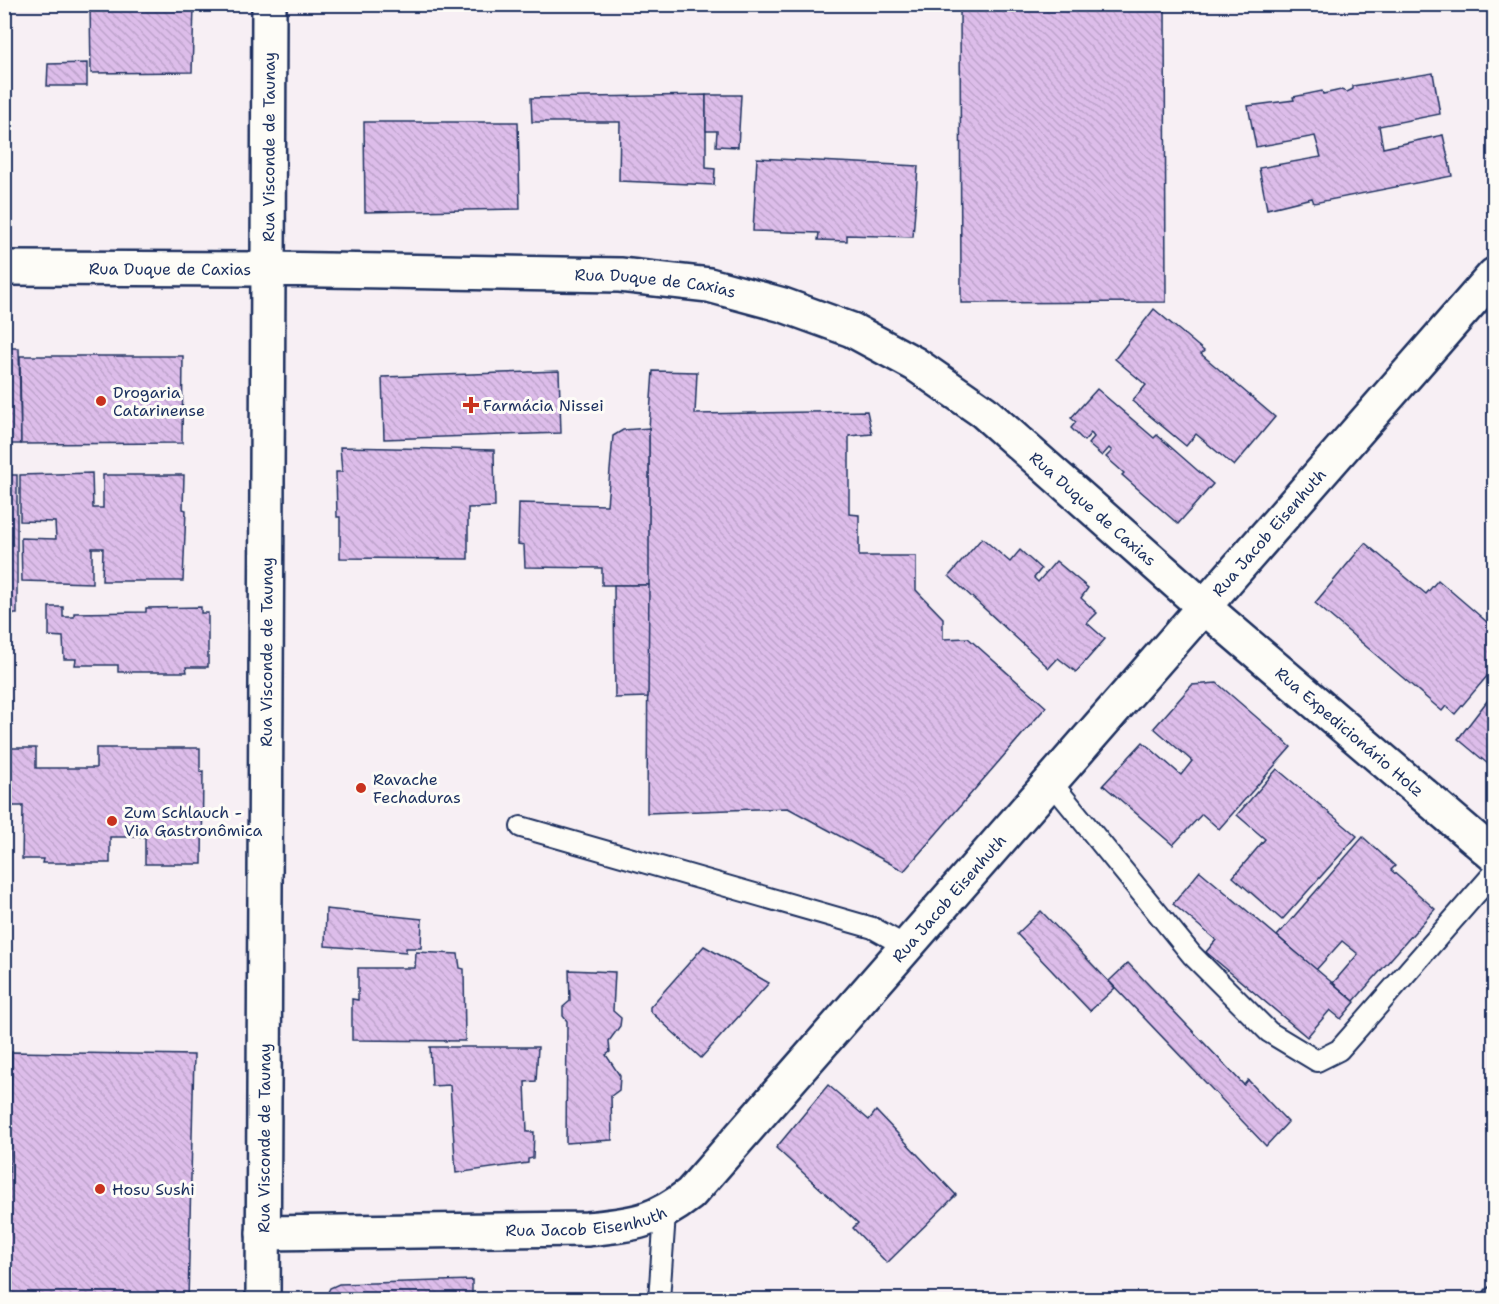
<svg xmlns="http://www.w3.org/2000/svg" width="1499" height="1304" viewBox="0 0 1499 1304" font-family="'Shantell Sans',sans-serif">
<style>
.building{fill:url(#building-back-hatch);stroke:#1b2f5e;stroke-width:1.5}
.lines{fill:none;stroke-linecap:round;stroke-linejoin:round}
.service-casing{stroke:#1b2f5e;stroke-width:24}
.minor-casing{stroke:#1b2f5e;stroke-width:38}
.secondary-casing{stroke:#1b2f5e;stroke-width:38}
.primary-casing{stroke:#1b2f5e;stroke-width:38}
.service{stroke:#fdfcf7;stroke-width:20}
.minor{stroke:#fdfcf7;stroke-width:33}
.secondary{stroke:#fdfcf7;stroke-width:33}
.primary{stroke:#fdfcf7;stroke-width:33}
.poi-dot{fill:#c8321e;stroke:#fdfcf7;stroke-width:2}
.labels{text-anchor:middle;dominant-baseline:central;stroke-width:6;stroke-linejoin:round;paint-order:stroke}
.street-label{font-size:16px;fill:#1b2f5e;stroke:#fdfcf7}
.poi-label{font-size:16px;fill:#1b2f5e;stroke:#fdfcf7;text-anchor:start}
</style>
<defs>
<pattern id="building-back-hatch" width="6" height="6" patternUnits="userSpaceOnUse" patternTransform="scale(1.5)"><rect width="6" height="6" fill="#ddbdea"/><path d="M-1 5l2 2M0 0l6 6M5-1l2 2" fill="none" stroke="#bda3cb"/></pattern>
</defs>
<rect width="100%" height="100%" fill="#f7eff4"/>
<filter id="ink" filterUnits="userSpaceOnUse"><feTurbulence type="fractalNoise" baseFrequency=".0167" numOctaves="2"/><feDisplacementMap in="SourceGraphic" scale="12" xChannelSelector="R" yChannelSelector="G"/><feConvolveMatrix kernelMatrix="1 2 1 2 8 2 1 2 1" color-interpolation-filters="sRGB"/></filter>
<g filter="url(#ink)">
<g class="building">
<polygon points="960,4 1165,4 1166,302 961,303"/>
<polygon points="90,6 194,7 192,72 91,73"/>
<polygon points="87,63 87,86 47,86 48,64"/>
<polygon points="1433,73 1440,114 1379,126 1383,148 1443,135 1452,176 1314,203 1312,198 1267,209 1259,168 1321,157 1315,136 1256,147 1248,106 1294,100 1293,97 1322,91 1323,94 1341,90 1347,92 1353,89 1353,86"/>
<polygon points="706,95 706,168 715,169 714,185 619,181 620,122 532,122 531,98"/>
<polygon points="706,95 741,95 738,147 716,146 717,131 706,131"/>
<polygon points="364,122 518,122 520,209 365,212"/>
<rect x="4" y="127" width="2" height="62"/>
<polygon points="757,158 918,166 913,237 847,235 847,241 818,240 819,233 753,231"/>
<polygon points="1154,309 1204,351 1201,354 1275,417 1234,466 1196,434 1186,446 1132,401 1146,385 1115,359"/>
<polygon points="4,340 6,348 19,348 21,444 4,444"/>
<polygon points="20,356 183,356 182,443 21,444"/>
<polygon points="559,371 561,433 384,439 382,377"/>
<polygon points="653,371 697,372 695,414 867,411 872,434 849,436 849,514 859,515 859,556 916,556 916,590 943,618 943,639 968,638 1046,707 904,871 788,808 647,813 649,428"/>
<polygon points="1097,389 1154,438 1157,435 1213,484 1178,524 1122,475 1124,473 1106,457 1112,451 1109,448 1102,456 1088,444 1094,437 1091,433 1084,441 1071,428 1076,422 1071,418"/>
<polygon points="649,428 649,585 602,585 602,568 525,567 524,545 518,544 519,503 607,505 613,436 623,430"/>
<polygon points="340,447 494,450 495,507 468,508 468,559 340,558 340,517 337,517 336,472 342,472"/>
<polygon points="92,473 93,508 103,508 103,475 184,475 183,509 186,510 183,581 102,581 103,548 92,548 92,583 22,581 21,538 56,539 55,522 20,521 20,475"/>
<rect x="4" y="475" width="13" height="139"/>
<polygon points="982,538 1010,562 1020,550 1041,569 1034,578 1038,582 1056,561 1088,588 1081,598 1097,613 1087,623 1105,639 1076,672 1058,658 1049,668 949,576"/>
<polygon points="1365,543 1426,594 1438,580 1494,628 1494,668 1455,714 1446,706 1442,711 1315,603"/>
<polygon points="614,585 649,585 648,697 615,698"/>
<polygon points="49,607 63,607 63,617 74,617 74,613 146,612 146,608 201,607 201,613 208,613 208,667 186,667 187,672 118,672 118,665 75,665 76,659 64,659 63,637 49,636"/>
<polygon points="1217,683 1291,747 1219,829 1202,814 1173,845 1103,785 1143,742 1181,775 1192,761 1154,728 1192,685"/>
<polygon points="1494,692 1494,769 1458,739"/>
<polygon points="4,748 36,748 36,768 96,768 96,748 200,748 200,772 203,771 202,864 145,864 145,837 110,837 110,863 42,863 43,859 22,859 23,806 4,806"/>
<polygon points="1277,769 1357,836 1282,920 1233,877 1265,839 1237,815"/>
<polygon points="1363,837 1395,866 1391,870 1435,909 1354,1001 1333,983 1358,954 1342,941 1316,970 1277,936"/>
<polygon points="1200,871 1355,1002 1341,1019 1330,1010 1307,1037 1206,952 1216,940 1173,904"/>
<polygon points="326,909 422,919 421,948 406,948 406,952 325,946"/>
<polygon points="1041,911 1115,988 1090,1011 1017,934"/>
<polygon points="704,946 769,983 701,1058 650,1011 650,1007"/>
<polygon points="416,952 458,954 460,968 464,969 465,1041 352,1040 352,999 358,1000 358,968 415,968"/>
<polygon points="1128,963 1244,1085 1248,1080 1288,1122 1266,1146 1109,981"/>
<polygon points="569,970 615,972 613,1011 621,1018 620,1026 609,1041 610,1052 606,1055 620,1076 619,1090 611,1096 612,1140 566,1143 567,1021 563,1016 563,1007 570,1001"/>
<polygon points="430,1047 538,1047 536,1081 525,1082 527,1132 534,1132 533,1158 528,1159 528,1163 456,1173 450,1085 432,1086"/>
<polygon points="12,1052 194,1055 188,1300 7,1297"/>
<polygon points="828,1085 869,1120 876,1111 956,1195 887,1263 853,1228 858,1223 776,1148"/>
<polygon points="472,1280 472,1300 324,1300 330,1288 339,1284"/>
</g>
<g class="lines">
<defs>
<g id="service">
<polyline points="1051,782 1192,955 1269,1032 1317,1061 1339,1050 1494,873"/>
<polyline points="521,827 873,928 907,947"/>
<polyline points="659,1300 665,1214"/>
<polyline points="1493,1300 1494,1297"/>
</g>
<g id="minor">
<path id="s1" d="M263 1233 587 1229C633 1224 653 1223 690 1194L1494 275"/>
</g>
<g id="secondary">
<path id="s2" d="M263 1300 268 269 620 275 709 285 783 305 852 330 915 364 984 412 1204 607 1494 855"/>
</g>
<g id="primary">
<path id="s3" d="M4 268 268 269 269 4"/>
</g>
</defs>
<use href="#service" class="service-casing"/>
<use href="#minor" class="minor-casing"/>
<use href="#secondary" class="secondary-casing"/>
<use href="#primary" class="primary-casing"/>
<use href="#service" class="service"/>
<use href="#minor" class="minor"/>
<use href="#secondary" class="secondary"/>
<use href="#primary" class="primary"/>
</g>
</g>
<g class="poi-dot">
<circle cx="101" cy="401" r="6"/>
<path d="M468 396h6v6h6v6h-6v6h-6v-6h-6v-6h6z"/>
<circle cx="361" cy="788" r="6"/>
<circle cx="112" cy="821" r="6"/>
<circle cx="100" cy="1189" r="6"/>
</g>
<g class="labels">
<g class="street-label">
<text stroke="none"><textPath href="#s3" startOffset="386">Rua Visconde de Taunay</textPath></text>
<text stroke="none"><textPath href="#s3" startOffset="166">Rua Duque de Caxias</textPath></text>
<text stroke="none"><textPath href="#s2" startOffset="1419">Rua Duque de Caxias</textPath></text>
<text stroke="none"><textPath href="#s2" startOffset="1924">Rua Duque de Caxias</textPath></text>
<text stroke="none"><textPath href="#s1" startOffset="1314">Rua Jacob Eisenhuth</textPath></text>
<text stroke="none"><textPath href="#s2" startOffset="648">Rua Visconde de Taunay</textPath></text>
<text stroke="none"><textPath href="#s2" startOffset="2264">Rua Expedicionário Holz</textPath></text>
<text stroke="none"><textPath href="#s1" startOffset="828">Rua Jacob Eisenhuth</textPath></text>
<text stroke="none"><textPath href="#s2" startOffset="162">Rua Visconde de Taunay</textPath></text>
<text stroke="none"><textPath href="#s1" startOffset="324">Rua Jacob Eisenhuth</textPath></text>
</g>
<g class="poi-label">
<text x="113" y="392">Drogaria<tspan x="113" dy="18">Catarinense</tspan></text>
<text x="483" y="405">Farmácia Nissei</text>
<text x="373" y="779">Ravache<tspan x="373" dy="18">Fechaduras</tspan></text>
<text x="124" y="812">Zum Schlauch -<tspan x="124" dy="18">Via Gastronômica</tspan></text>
<text x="112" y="1189">Hosu Sushi</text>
</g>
</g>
<rect width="1499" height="1304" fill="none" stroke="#fdfcf7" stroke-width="24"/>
<rect x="12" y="12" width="1475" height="1280" fill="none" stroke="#1b2f5e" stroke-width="2" filter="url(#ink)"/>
</svg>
